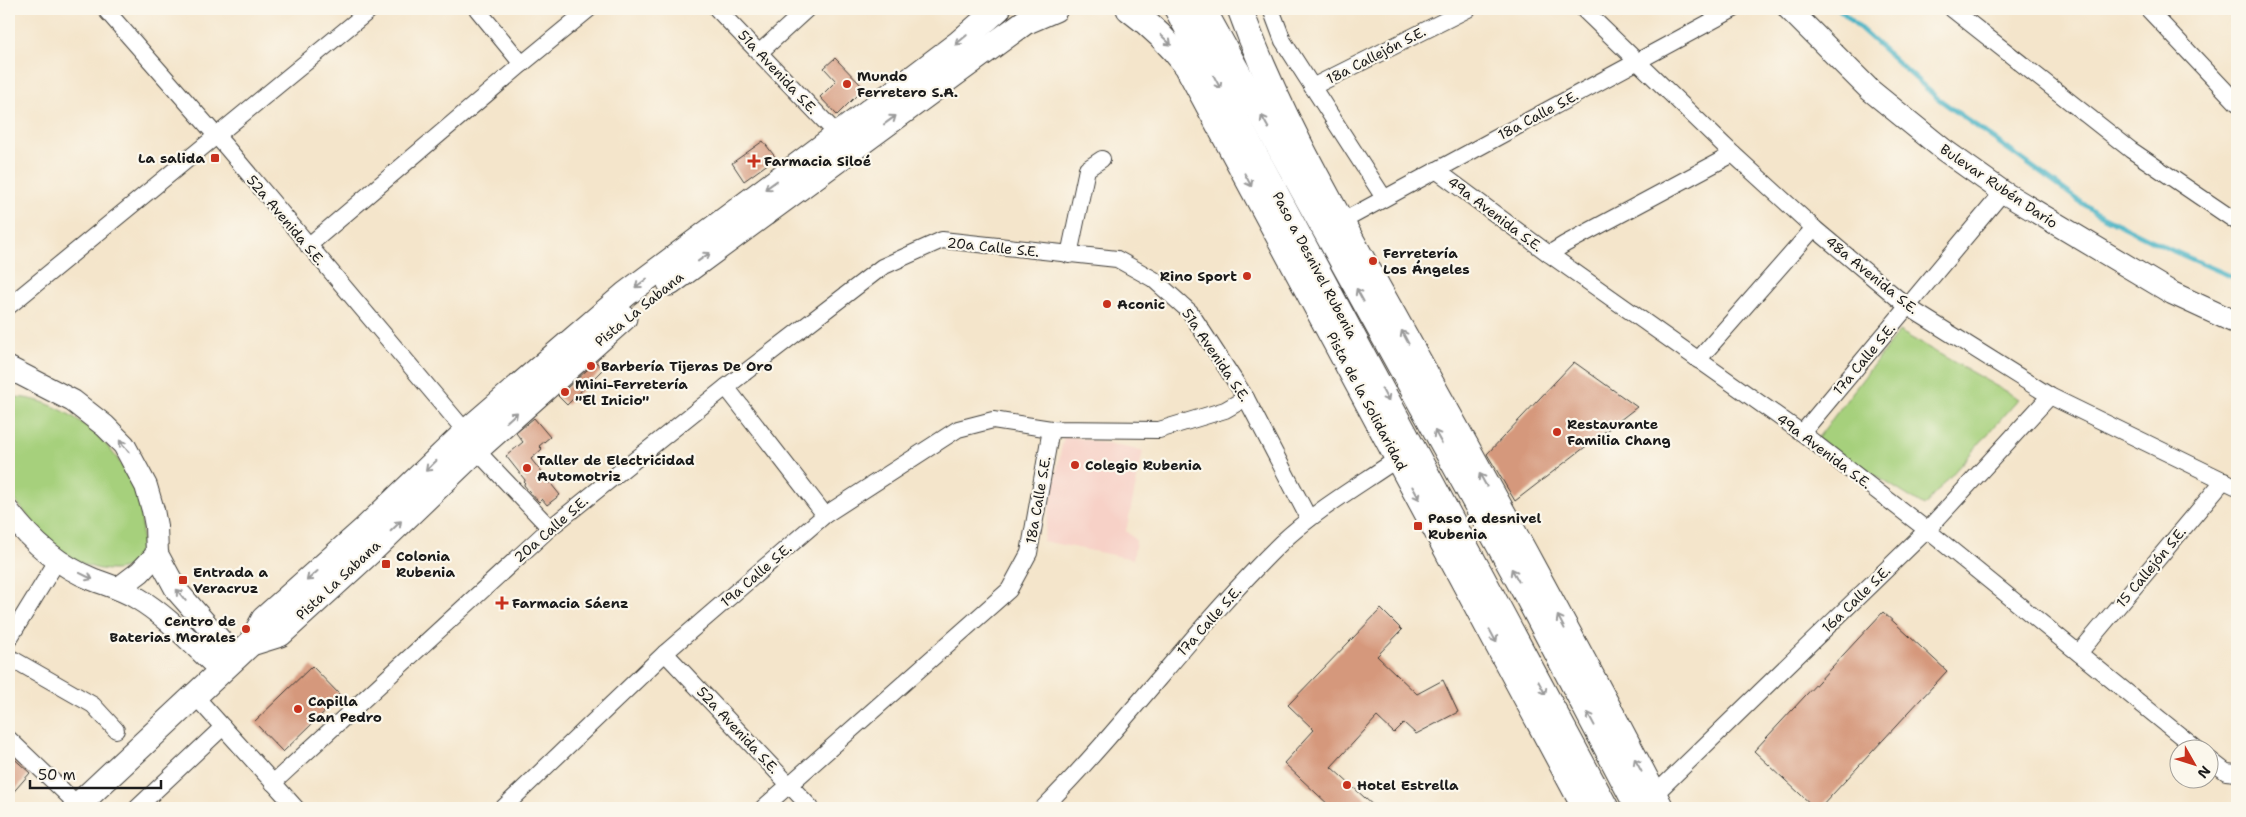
<svg xmlns="http://www.w3.org/2000/svg" width="2246" height="817" viewBox="0 0 2246 817" font-family="'Shantell Sans',sans-serif">
<style>
.built{fill:#f7d1c7}
.green{fill:#a6d07c;stroke:#61764c}
.lines{fill:none;stroke-linecap:round;stroke-linejoin:round}
.stream{stroke:#46b2c4;stroke-width:5}
.building{fill:#d5987c}
.street-casing{stroke:#3c3a36;stroke-width:18}
.secondary-casing{stroke:#3c3a36;stroke-width:24}
.primary-casing{stroke:#3c3a36;stroke-width:27}
.street{stroke:#fff;stroke-width:16}
.secondary{stroke:#fff;stroke-width:22}
.primary{stroke:#fff;stroke-width:25}
.oneway{stroke:#999}
.poi-dot{fill:#c8321e;stroke:#fbf7ec;stroke-width:2}
.labels{text-anchor:middle;dominant-baseline:central;stroke-width:4.5;stroke-linejoin:round;paint-order:stroke}
.street-label{font-size:14px;fill:#1c1c1c;stroke:#fbf7ec}
.poi-label{font-size:14px;font-weight:bold;fill:#1c1c1c;stroke:#fbf7ec;text-anchor:start}
</style>
<rect width="100%" height="100%" fill="#fbf7ec"/>
<filter id="ink" filterUnits="userSpaceOnUse"><feTurbulence type="fractalNoise" baseFrequency=".02" numOctaves="2"/><feDisplacementMap in="SourceGraphic" scale="10" xChannelSelector="R" yChannelSelector="G"/><feConvolveMatrix kernelMatrix="1 2 1 2 8 2 1 2 1" color-interpolation-filters="sRGB"/></filter>
<filter id="wash" filterUnits="userSpaceOnUse"><feTurbulence type="fractalNoise" baseFrequency=".0096" numOctaves="4" result="noise"/><feDisplacementMap in="SourceGraphic" scale="20" xChannelSelector="R" yChannelSelector="G"/><feGaussianBlur stdDeviation="1.12" result="paint"/><feColorMatrix in="noise" values="0 0 0 0 0 0 0 0 0 0 0 0 0 0 0 0 0 1.4 0 .05"/><feComposite in="paint" operator="in"/></filter>
<g filter="url(#wash)">
<rect width="100%" height="100%" fill="#f4e5cb"/>
<polygon class="built" points="1064,435 1143,451 1126,531 1136,541 1133,559 1043,541"/>
<g class="green">
<polygon points="1899,331 2019,399 1924,506 1817,439"/>
<path d="M11 397C75 397 144 466 142 531 142 540 142 553 136 560 130 568 121 570 112 570 76 570 50 543 29 517 22 509 13 499 9 489 7 483 9 473 9 466 9 443 9 421 9 398Z"/>
</g>
<g class="lines">
<polyline class="stream" points="1839,9 1936,97 2096,213 2169,249 2237,279"/>
</g>
<g id="blocks">
<g class="building">
<polygon points="835,58 864,88 837,115 820,97 836,81 824,68"/>
<polygon points="763,141 776,158 744,181 732,163"/>
<polygon points="596,362 603,369 567,405 558,396"/>
<polygon points="1574,362 1637,407 1515,501 1487,454"/>
<polygon points="534,418 550,437 539,446 542,449 531,459 560,495 547,505 542,499 539,502 528,490 524,485 525,480 506,456 523,442 516,433"/>
<polygon points="1381,609 1402,630 1377,656 1417,694 1443,680 1458,712 1416,734 1404,723 1394,733 1377,717 1331,767 1376,808 1332,808 1284,763 1314,730 1288,705"/>
<polygon points="1883,612 1947,671 1820,808 1815,808 1754,751"/>
<polygon points="312,666 341,696 283,752 254,722"/>
<polygon points="9,754 30,773 9,797"/>
</g>
</g>
</g>
<g filter="url(#ink)">
<use href="#blocks" fill-opacity="0" stroke="#3c3a36" stroke-width="1"/>
<g class="lines">
<defs>
<g id="street">
<polyline points="105,9 227,148 466,432"/>
<polyline points="477,9 522,64"/>
<polyline points="717,9 838,135"/>
<polyline points="1271,9 1283,41 1384,198"/>
<polyline points="1583,9 1733,154 1814,228 1908,307 2050,396 2237,487"/>
<polyline points="1952,9 2131,150 2237,222"/>
<polyline points="2148,9 2237,103"/>
<polyline points="760,52 807,9"/>
<polyline points="1312,87 1468,9"/>
<polyline points="1436,170 1549,254 1802,433 1927,530 2198,750"/>
<polyline points="1341,222 1734,9"/>
<polyline points="308,246 522,64 589,9"/>
<polyline points="1549,254 1565,244 1733,154"/>
<polyline points="1069,255 1087,169 1102,159"/>
<polyline points="9,306 371,9"/>
<polyline points="1698,360 1814,228"/>
<polyline points="726,387 825,515"/>
<polyline points="1802,433 2003,192"/>
<polyline points="476,450 550,528"/>
<polyline points="9,639 57,561"/>
<polyline points="665,653 811,808"/>
<polyline points="2079,653 2224,480"/>
<polyline points="9,657 93,705 116,730"/>
<polyline points="195,696 296,808"/>
<polyline points="9,739 78,805"/>
<polyline points="2208,758 2226,772 2237,773"/>
<polyline points="273,783 550,528 726,387 882,267 942,240 1117,259 1153,279 1190,312 1246,398 1309,519"/>
<polyline points="1654,795 1927,530 2050,396"/>
<polyline points="137,808 223,727"/>
<polyline points="503,808 665,653 825,515 958,429 993,420 1051,429 1159,430 1225,410 1246,398"/>
<polyline points="763,808 1009,590 1029,553 1051,429"/>
<path d="M1043 808C1127 724 1196 626 1281 543 1316 510 1358 486 1397 459"/>
</g>
<g id="secondary">
<polyline points="1789,9 1870,90 1944,150 2003,192 2172,293 2237,323"/>
<polyline points="9,368 73,401 105,426 124,445 146,486 153,510 156,526 157,554 177,591 236,658"/>
<path d="M9 512C31 541 57 565 92 579 107 585 123 589 137 598 169 617 195 647 222 671"/>
<polyline points="119,588 140,572 157,554"/>
</g>
<g id="primary">
<path d="M1129 9C1151 25 1170 44 1187 66L1585 808"/>
<polyline points="1177,9 1606,808"/>
<polyline points="1203,9 1528,598 1638,808"/>
<path d="M1240 9C1280 120 1342 222 1399 325 1488 485 1577 645 1661 808"/>
<polyline points="670,283 1025,22 1055,9"/>
<polyline points="251,643 280,634 373,549 476,450 624,318"/>
<polyline points="75,808 251,643 264,619 365,529 466,432 626,294 838,135 959,43 998,9"/>
</g>
</defs>
<use href="#street" class="street-casing"/>
<use href="#secondary" class="secondary-casing"/>
<use href="#primary" class="primary-casing"/>
<use href="#street" class="street"/>
<use href="#secondary" class="secondary"/>
<use href="#primary" class="primary"/>
</g>
<defs><path id="oneway-shaft" d="M-6 0H5M1.5-3L5.5 0L1.5 3" fill="none" stroke-width="1.6" stroke-linecap="round" stroke-linejoin="round" transform="scale(1.25)"/></defs>
<g class="oneway">
<use href="#oneway-shaft" transform="translate(961 40) rotate(140)"/>
<use href="#oneway-shaft" transform="translate(1166 40) rotate(44)"/>
<use href="#oneway-shaft" transform="translate(1217 82) rotate(62)"/>
<use href="#oneway-shaft" transform="translate(890 120) rotate(-36)"/>
<use href="#oneway-shaft" transform="translate(1265 122) rotate(-119)"/>
<use href="#oneway-shaft" transform="translate(1248 180) rotate(62)"/>
<use href="#oneway-shaft" transform="translate(771 185) rotate(144)"/>
<use href="#oneway-shaft" transform="translate(704 257) rotate(-36)"/>
<use href="#oneway-shaft" transform="translate(641 283) rotate(143)"/>
<use href="#oneway-shaft" transform="translate(1360 295) rotate(-119)"/>
<use href="#oneway-shaft" transform="translate(1405 337) rotate(-118)"/>
<use href="#oneway-shaft" transform="translate(1385 395) rotate(62)"/>
<use href="#oneway-shaft" transform="translate(512 417) rotate(-42)"/>
<use href="#oneway-shaft" transform="translate(1438 437) rotate(-119)"/>
<use href="#oneway-shaft" transform="translate(124 446) rotate(-128)"/>
<use href="#oneway-shaft" transform="translate(431 466) rotate(136)"/>
<use href="#oneway-shaft" transform="translate(1483 480) rotate(-119)"/>
<use href="#oneway-shaft" transform="translate(1416 493) rotate(61)"/>
<use href="#oneway-shaft" transform="translate(396 526) rotate(-44)"/>
<use href="#oneway-shaft" transform="translate(1515 575) rotate(-119)"/>
<use href="#oneway-shaft" transform="translate(86 576) rotate(26)"/>
<use href="#oneway-shaft" transform="translate(312 576) rotate(138)"/>
<use href="#oneway-shaft" transform="translate(181 595) rotate(-129)"/>
<use href="#oneway-shaft" transform="translate(1561 622) rotate(-118)"/>
<use href="#oneway-shaft" transform="translate(1493 636) rotate(62)"/>
<use href="#oneway-shaft" transform="translate(1542 688) rotate(62)"/>
<use href="#oneway-shaft" transform="translate(1591 719) rotate(-118)"/>
<use href="#oneway-shaft" transform="translate(1638 765) rotate(-118)"/>
</g>
</g>
<g class="poi-dot">
<circle cx="847" cy="84" r="5"/>
<rect x="210" y="153" width="10" height="10" rx="2.5"/>
<path d="M751.5 153.5h5v5h5v5h-5v5h-5v-5h-5v-5h5z"/>
<circle cx="1373" cy="261" r="5"/>
<circle cx="1247" cy="276" r="5"/>
<circle cx="1107" cy="304" r="5"/>
<circle cx="591" cy="366" r="5"/>
<circle cx="565" cy="392" r="5"/>
<circle cx="1557" cy="432" r="5"/>
<circle cx="1075" cy="465" r="5"/>
<circle cx="527" cy="468" r="5"/>
<rect x="1413" y="521" width="10" height="10" rx="2.5"/>
<rect x="381" y="559" width="10" height="10" rx="2.5"/>
<rect x="178" y="575" width="10" height="10" rx="2.5"/>
<path d="M499.5 595.5h5v5h5v5h-5v5h-5v-5h-5v-5h5z"/>
<circle cx="246" cy="629" r="5"/>
<circle cx="298" cy="709" r="5"/>
<circle cx="1347" cy="785" r="5"/>
</g>
<g class="labels">
<g class="street-label">
<text transform="translate(1376 55) rotate(-27)">18a Callejón S.E.</text>
<text transform="translate(778 72) rotate(47)">51a Avenida S.E.</text>
<text transform="translate(1538 115) rotate(-28)">18a Calle S.E.</text>
<text transform="translate(1999 186) rotate(34)">Bulevar Rubén Darío</text>
<text transform="translate(1495 214) rotate(37)">49a Avenida S.E.</text>
<text transform="translate(286 220) rotate(50)">52a Avenida S.E.</text>
<text transform="translate(993 247) rotate(6)">20a Calle S.E.</text>
<text transform="translate(1315 265) rotate(62)">Paso a Desnivel Rubenia</text>
<text transform="translate(1872 275) rotate(39)">48a Avenida S.E.</text>
<text transform="translate(639 309) rotate(-39)">Pista La Sabana</text>
<text transform="translate(1216 355) rotate(56)">51a Avenida S.E.</text>
<text transform="translate(1864 359) rotate(-50)">17a Calle S.E.</text>
<text transform="translate(1367 401) rotate(62)">Pista de la Solidaridad</text>
<text transform="translate(1824 451) rotate(37)">49a Avenida S.E.</text>
<text transform="translate(1038 500) rotate(-80)">18a Calle S.E.</text>
<text transform="translate(551 529) rotate(-41)">20a Calle S.E.</text>
<text transform="translate(2151 567) rotate(-50)">15 Callejón S.E.</text>
<text transform="translate(756 575) rotate(-41)">19a Calle S.E.</text>
<text transform="translate(338 580) rotate(-43)">Pista La Sabana</text>
<text transform="translate(1856 599) rotate(-44)">16a Calle S.E.</text>
<text transform="translate(1209 621) rotate(-48)">17a Calle S.E.</text>
<text transform="translate(738 730) rotate(47)">52a Avenida S.E.</text>
</g>
<g class="poi-label">
<text x="857" y="76">Mundo<tspan x="857" dy="16">Ferretero S.A.</tspan></text>
<text x="205" y="158" text-anchor="end">La salida</text>
<text x="764" y="161">Farmacia Siloé</text>
<text x="1383" y="253">Ferretería<tspan x="1383" dy="16">Los Ángeles</tspan></text>
<text x="1237" y="276" text-anchor="end">Rino Sport</text>
<text x="1117" y="304">Aconic</text>
<text x="601" y="366">Barbería Tijeras De Oro</text>
<text x="575" y="384">Mini-Ferretería<tspan x="575" dy="16">"El Inicio"</tspan></text>
<text x="1567" y="424">Restaurante<tspan x="1567" dy="16">Familia Chang</tspan></text>
<text x="537" y="460">Taller de Electricidad<tspan x="537" dy="16">Automotriz</tspan></text>
<text x="1085" y="465">Colegio Rubenia</text>
<text x="1428" y="518">Paso a desnivel<tspan x="1428" dy="16">Rubenia</tspan></text>
<text x="396" y="556">Colonia<tspan x="396" dy="16">Rubenia</tspan></text>
<text x="193" y="572">Entrada a<tspan x="193" dy="16">Veracruz</tspan></text>
<text x="512" y="603">Farmacia Sáenz</text>
<text x="236" y="621" text-anchor="end">Centro de<tspan x="236" dy="16">Baterias Morales</tspan></text>
<text x="308" y="701">Capilla<tspan x="308" dy="16">San Pedro</tspan></text>
<text x="1357" y="785">Hotel Estrella</text>
</g>
</g>
<rect width="2246" height="817" fill="none" stroke="#fbf7ec" stroke-width="30"/>
<g transform="translate(2194 764) rotate(129)"><circle r="24" fill="#fbf7ec" stroke="#a29f99"/>
<path d="M0-4L9 19L0 12L-9 19Z" fill="#c8321e"/>
<text y="-8" font-size="14" font-weight="bold" text-anchor="middle" fill="#1c1c1c">N</text>
</g>
<path d="M30 780v8h131v-8" fill="none" stroke="#1c1c1c" stroke-width="2.5"/>
<text x="38" y="780" font-size="15" fill="#1c1c1c" stroke="#fbf7ec" stroke-width="4" paint-order="stroke">50 m</text>
</svg>
